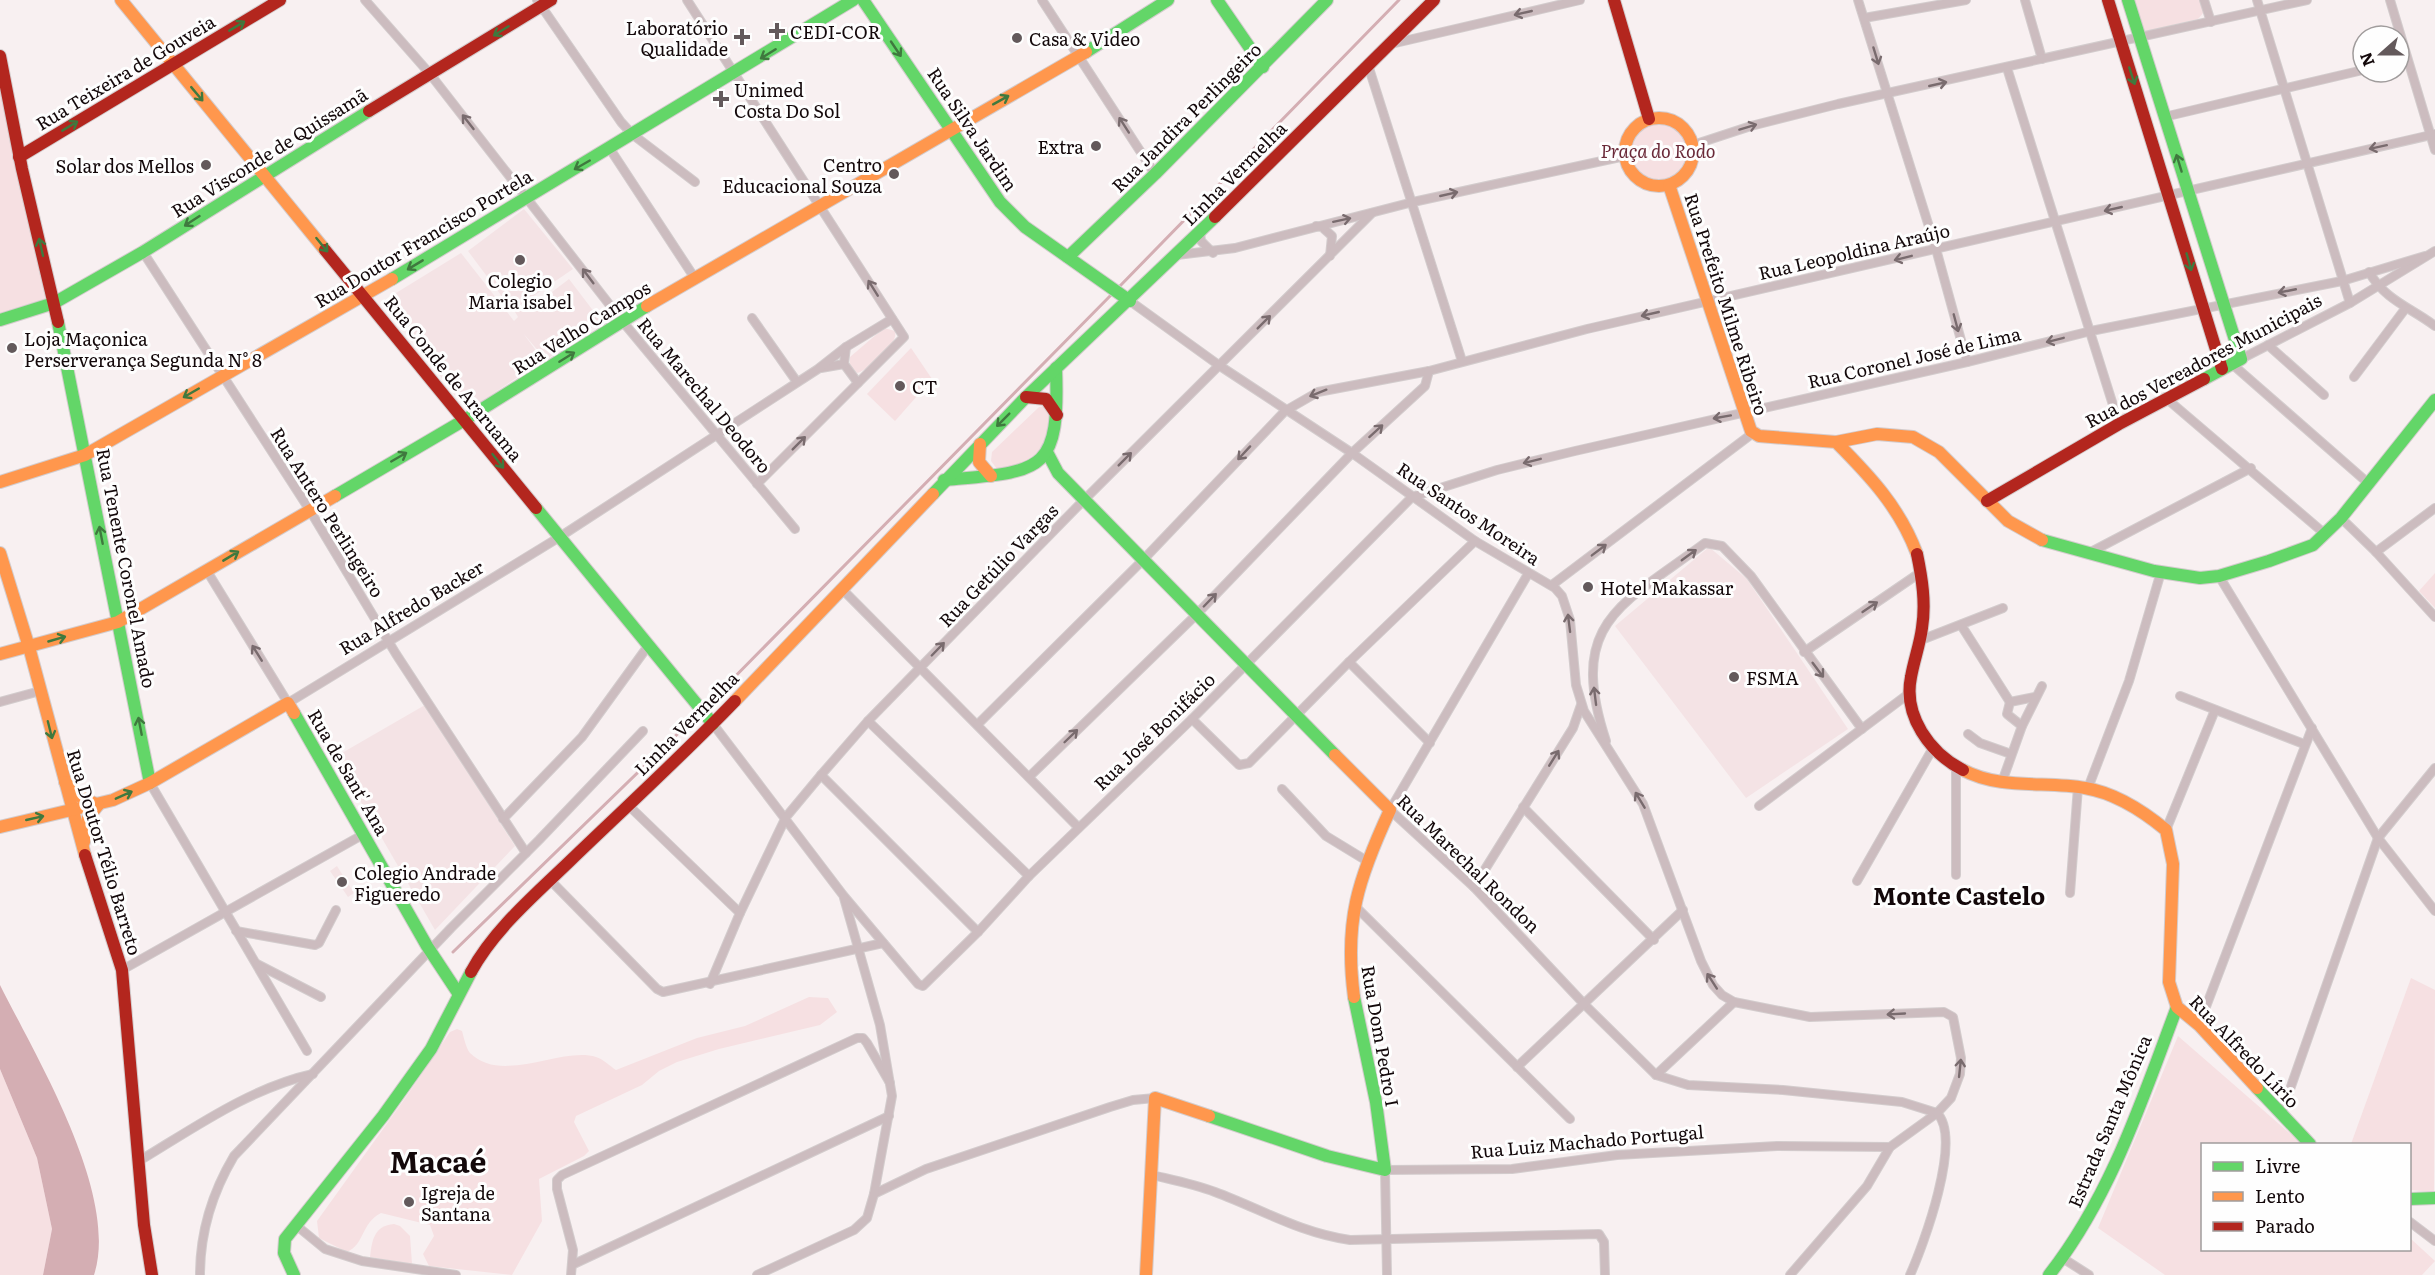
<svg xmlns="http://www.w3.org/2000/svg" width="2435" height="1275" viewBox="0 0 2435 1275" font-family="Literata,serif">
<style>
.built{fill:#f4e3e5}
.green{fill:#f6e0e2}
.water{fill:#d4aeb3}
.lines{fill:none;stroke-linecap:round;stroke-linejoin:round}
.stream{stroke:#d4aeb3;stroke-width:3}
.street-casing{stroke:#d3cccd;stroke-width:10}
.fast-casing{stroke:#d3cccd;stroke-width:14}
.slow-casing{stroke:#d3cccd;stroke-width:14}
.jam-casing{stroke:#d3cccd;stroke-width:14}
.street{stroke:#ccbcbf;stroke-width:8}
.fast{stroke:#63d668;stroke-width:12}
.slow{stroke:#ff974d;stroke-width:12}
.jam{stroke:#b3261e;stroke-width:12}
.oneway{stroke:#796b6e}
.oneway2{stroke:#3f793e}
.poi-dot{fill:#63595b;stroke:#fefefe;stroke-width:2}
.labels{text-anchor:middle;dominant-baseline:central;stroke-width:6;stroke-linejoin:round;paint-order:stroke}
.poi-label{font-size:18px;fill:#13080a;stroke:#fefefe;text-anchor:start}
.street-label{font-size:18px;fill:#13080a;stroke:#fefefe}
.park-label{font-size:18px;font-style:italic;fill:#6a2938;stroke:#fefefe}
.district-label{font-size:24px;font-weight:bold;fill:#13080a;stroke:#fefefe}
.town-label{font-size:30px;font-weight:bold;fill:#13080a;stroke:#fefefe}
</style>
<rect width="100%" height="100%" fill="#f8f0f1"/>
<g class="built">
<polygon points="524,209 573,269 532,297 539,302 569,279 601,321 546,360 523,333 543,360 467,411 383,301 461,253 514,321 518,317 515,312 526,301 512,310 468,251"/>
<polygon points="1709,547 1747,579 1848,729 1746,798 1615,626"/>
<polygon points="425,705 515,846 435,930 335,757"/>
<polygon points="337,866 354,893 348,897 330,871"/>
</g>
<g class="green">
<polygon points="2131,0 2201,0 2204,12 2198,19 2142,32"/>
<polygon points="0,61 47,298 0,313"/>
<circle cx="1658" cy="150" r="30"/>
<path d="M884 328 895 331C899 344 869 370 857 373L850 366V357Z"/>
<polygon points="911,348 932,379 895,421 867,394"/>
<polygon points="1051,405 1056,411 1044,455 1000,473 991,461 992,452 1039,407"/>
<polygon points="2435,573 2435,608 2419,591"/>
<polygon points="2411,978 2435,990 2434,1192 2410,1190 2410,1144 2351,1144"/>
<path d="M809 997 828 998 837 1012 820 1025 719 1049 677 1062 659 1071 642 1085 576 1116 574 1122 589 1151 584 1156 539 1179 542 1221 512 1275 429 1266 423 1254 434 1236 430 1225 381 1213C361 1223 365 1244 347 1252L319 1238 317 1221 406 1097 450 1032 457 1029 462 1031C464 1038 466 1048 470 1053 502 1085 562 1046 596 1057 603 1059 610 1066 616 1070L697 1038 745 1026Z"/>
<polygon points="2178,1036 2302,1144 2202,1144 2202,1250 2410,1250 2410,1238 2435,1261 2422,1275 2165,1275 2098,1228"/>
<polygon points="0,1069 37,1158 52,1229 43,1275 0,1275"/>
<path d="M394 1224 400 1226 410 1236 412 1264 370 1257C372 1240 374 1226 394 1224Z"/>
</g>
<path class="water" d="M0 985C36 1057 120 1195 94 1275H43L52 1229 37 1158 0 1069Z"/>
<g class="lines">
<g class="stream">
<polyline points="1118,288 1399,0"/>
<polyline points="711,701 1114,292"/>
<polyline points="453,952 697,715"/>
</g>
<defs>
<g id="street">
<polyline points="365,0 430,74 623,322 795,529"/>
<polyline points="537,0 621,122 632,134 695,182"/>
<polyline points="687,0 904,337 757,484"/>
<polyline points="1042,0 1155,174"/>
<polyline points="1858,0 1936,249 1967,362"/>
<polyline points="2025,0 2042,59"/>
<polyline points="2204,0 2211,22"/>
<polyline points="2257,0 2350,303"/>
<polyline points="2390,0 2435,150"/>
<polyline points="1864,18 1966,0"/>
<polyline points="1391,44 1580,0"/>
<polyline points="1368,65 1462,361"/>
<polyline points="2007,68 2119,424"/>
<polyline points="2164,117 2363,70"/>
<polyline points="1693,145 1751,126 1838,104 2307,0"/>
<polyline points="610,149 694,277"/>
<polyline points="1316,226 1322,227 1332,236 1330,256"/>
<polyline points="1200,232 1201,241 1213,253"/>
<polyline points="143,252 309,509 396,654 526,853"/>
<polyline points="1177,255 1235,248 1413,202 1625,156"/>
<path d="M2369 272C2386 301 2410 307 2435 326"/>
<polyline points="1130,301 1220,366 1352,453 1475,541 1555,588 1562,596 1570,620 1576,685 1584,711 1643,804 1701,961 1713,985 1722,995 1734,1002 1810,1017 1944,1012 1953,1017 1961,1058 1960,1074 1951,1098 1937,1113 1890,1147 1867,1186 1790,1275"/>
<polyline points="752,318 797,382"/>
<polyline points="2268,345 2324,395"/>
<polyline points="2241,359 2350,303 2435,251"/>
<polyline points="844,364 846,347 892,319"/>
<polyline points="844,364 858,383"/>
<polyline points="2232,364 2368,483"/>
<polyline points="821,368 844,364"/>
<polyline points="2354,377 2405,309"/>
<polyline points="2167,399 2325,534"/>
<polyline points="2341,518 2376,552 2435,617"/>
<polyline points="2376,552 2435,508"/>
<polyline points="2087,554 2251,468"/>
<polyline points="207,571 288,703 558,538 818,369 846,347"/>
<polyline points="1528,574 1390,810 1474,887 1585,1005 1656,1075 1688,1085 1783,1090 1902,1102 1937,1113"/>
<polyline points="2219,576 2378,838 2435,911"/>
<polyline points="1552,585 1753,433"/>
<polyline points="842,589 1078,827"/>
<polyline points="1961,625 2010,702"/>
<polyline points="1921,640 2003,608"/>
<polyline points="1804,652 1921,572"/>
<polyline points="1349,662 1430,743"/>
<polyline points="2180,696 2304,744"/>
<polyline points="0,702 40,691"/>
<polyline points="1192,719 1239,765 1249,763 1349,662 1475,541"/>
<polyline points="868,721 1029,876"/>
<polyline points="713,724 843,895 918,984 923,986 978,932 1029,876 1192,719 1412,497 1497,470 1575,451 1967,362 2091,331 2342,281 2425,256"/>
<polyline points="978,724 1142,561 1285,411 1318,392 1429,371 1587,329 2435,134"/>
<polyline points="2022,726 2007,714 2010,702 2035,697"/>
<polyline points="1968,734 1980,743 2011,754"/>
<path d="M1606 741C1567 622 1620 606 1705 543L1722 546 1751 576 1862 729"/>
<polyline points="821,775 978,932"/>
<polyline points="1029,777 1196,615 1352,453 1425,386 1429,371"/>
<polyline points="2002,782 2022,726 2042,686"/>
<polyline points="150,783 307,1051"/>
<polyline points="2088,788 2129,681 2161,572"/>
<polyline points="1282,789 1326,836 1367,861"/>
<polyline points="628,805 740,913"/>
<polyline points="1759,806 1907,695"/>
<polyline points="1523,807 1654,940"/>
<polyline points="503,819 582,737 648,646"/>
<polyline points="2166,830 2215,710"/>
<polyline points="1956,875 1956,768"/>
<polyline points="550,880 657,989 663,992 883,943"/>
<polyline points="1857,881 1933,748"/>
<polyline points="1474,887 1573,728 1581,705"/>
<polyline points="2070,893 2078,787"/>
<polyline points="1354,905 1570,1119"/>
<polyline points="236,931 315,945 319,943 336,910"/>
<polyline points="257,964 321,997"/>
<polyline points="122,970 364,834"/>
<polyline points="710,984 740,913 786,817 821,775 868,721 1077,507 1372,213"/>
<polyline points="2199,1025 2312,728"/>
<polyline points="1517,1067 1683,910"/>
<polyline points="1656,1075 1734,1002"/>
<polyline points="2281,1115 2378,838 2435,768"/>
<path d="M139 1161C194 1128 250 1088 313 1074"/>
<path d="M1152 1175C1173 1180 1194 1184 1215 1192 1261 1209 1300 1233 1350 1240L1599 1234 1604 1242 1605 1275"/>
<polyline points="874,1194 926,1169 1110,1107 1133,1100 1155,1098"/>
<polyline points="2410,1222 2435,1241"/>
<polyline points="297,1226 325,1249 362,1261 456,1275"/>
<polyline points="2064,1259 2089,1275"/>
<polyline points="574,1264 889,1116"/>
<path d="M200 1275C200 1232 212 1193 234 1156L451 928 539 840 643 731"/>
<polyline points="571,1275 573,1250 557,1189 557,1180 562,1175 857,1038 863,1038 867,1043 890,1083"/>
<polyline points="757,1275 854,1230 867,1218 874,1194 892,1096 880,1025 844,898"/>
<polyline points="1387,1275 1385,1170 1512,1169 1617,1155 1777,1146 1890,1147"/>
<path d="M1910 1275C1923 1246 1963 1139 1937 1113"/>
</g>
<g id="fast">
<polyline points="863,0 1000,202 1025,227 1130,301"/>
<polyline points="1217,0 1263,67"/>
<polyline points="2128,0 2241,359 2204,379"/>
<polyline points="1086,52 1168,0"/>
<polyline points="1068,257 1155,174 1327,0"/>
<polyline points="392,279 853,0"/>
<polyline points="0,320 54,303 143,252 369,111"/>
<polyline points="58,322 150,783"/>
<polyline points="1048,454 1058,473 1335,755"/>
<path d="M944 480C1042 471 1060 475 1056 368"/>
<polyline points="933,494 1026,397 1215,217"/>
<polyline points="335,496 466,419 647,306"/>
<polyline points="536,508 713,724"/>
<polyline points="2042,540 2154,571 2200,578 2219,576 2269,561 2313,545 2341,518 2435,400"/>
<polyline points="294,713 427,946 458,993"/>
<polyline points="2257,1088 2310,1144"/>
<polyline points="1209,1116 1327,1156 1385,1170 1376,1102 1354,997"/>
<polyline points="2410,1199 2435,1198"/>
<polyline points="294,1275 284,1253 285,1239 383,1116 431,1049 471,972"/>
<path d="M2049 1275C2111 1196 2142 1100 2177 1007"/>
</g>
<g id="slow">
<polyline points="121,0 325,250"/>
<circle cx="1659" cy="152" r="34"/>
<path d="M1669 185 1751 431 1759 436 1836 442C1870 476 1900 508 1917 554"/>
<polyline points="647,306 1086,52"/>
<polyline points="1836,442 1877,434 1913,437 1939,452 2008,521 2042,540"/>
<polyline points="980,444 979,462 991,476"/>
<polyline points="0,482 85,455 392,279"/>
<polyline points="0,553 29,647 85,855"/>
<polyline points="0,654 118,622 335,496"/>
<polyline points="735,701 933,494"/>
<path d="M1335 755 1390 810C1358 879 1344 921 1354 997"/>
<path d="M1963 770C2000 790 2046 781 2085 788 2116 793 2143 811 2166 830L2173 864 2169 982 2177 1007 2199 1025 2257 1088"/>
<polyline points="65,782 79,796 98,805"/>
<polyline points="0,827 113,800 150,783 288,703 294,713"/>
<polyline points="84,842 88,818 98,805"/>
<polyline points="1146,1275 1155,1098 1209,1116"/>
</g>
<g id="jam">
<polyline points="1614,0 1649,119"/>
<polyline points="2108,0 2222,369"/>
<polyline points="0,56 22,169 58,322"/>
<polyline points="369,111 551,0"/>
<polyline points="19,157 280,0"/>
<polyline points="1215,217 1434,0"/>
<polyline points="325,250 536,508"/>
<polyline points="1026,397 1046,399 1057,415"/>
<polyline points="1987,501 2119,424 2204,379"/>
<path d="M1917 554C1922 578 1926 603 1922 628 1920 644 1914 660 1911 677 1903 716 1930 753 1963 770"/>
<polyline points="85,855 122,970 144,1225 152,1275"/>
<path d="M471 972C494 929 537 893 571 860 626 807 682 756 735 701"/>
</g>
</defs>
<use href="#street" class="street-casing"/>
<use href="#fast" class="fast-casing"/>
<use href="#slow" class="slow-casing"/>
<use href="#jam" class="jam-casing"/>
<use href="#street" class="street"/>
<use href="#fast" class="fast"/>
<use href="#slow" class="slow"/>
<use href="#jam" class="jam"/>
</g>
<defs><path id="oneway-shaft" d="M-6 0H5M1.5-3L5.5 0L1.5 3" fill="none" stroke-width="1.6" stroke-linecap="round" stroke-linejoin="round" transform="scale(1.5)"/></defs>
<g class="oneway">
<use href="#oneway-shaft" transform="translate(1523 13) rotate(167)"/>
<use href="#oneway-shaft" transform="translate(1876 56) rotate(73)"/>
<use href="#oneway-shaft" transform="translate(1938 84) rotate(-13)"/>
<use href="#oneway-shaft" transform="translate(468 122) rotate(-128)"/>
<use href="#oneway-shaft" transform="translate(1124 125) rotate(-123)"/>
<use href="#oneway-shaft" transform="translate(1748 127) rotate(-17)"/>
<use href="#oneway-shaft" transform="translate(2378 147) rotate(168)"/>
<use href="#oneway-shaft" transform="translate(1449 194) rotate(-13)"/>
<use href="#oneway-shaft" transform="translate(2113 209) rotate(167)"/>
<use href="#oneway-shaft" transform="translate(1342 220) rotate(-12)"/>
<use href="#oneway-shaft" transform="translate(1903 258) rotate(166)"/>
<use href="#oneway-shaft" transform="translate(588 276) rotate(-127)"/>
<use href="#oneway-shaft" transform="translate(873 288) rotate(-122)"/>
<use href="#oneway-shaft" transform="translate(2287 291) rotate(169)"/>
<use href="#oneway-shaft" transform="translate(1650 314) rotate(167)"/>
<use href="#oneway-shaft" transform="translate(1264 322) rotate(-45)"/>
<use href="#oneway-shaft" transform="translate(1956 323) rotate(75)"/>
<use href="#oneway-shaft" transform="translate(2055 340) rotate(166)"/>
<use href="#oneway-shaft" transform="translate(1318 393) rotate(158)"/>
<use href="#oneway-shaft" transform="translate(1722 417) rotate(170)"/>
<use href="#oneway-shaft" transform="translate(1376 431) rotate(-42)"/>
<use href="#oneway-shaft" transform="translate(799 443) rotate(-45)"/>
<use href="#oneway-shaft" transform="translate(1244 453) rotate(133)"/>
<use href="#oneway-shaft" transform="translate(1125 459) rotate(-45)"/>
<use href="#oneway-shaft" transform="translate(1532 461) rotate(166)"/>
<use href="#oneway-shaft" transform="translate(1599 550) rotate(-37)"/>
<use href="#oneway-shaft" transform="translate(1689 555) rotate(-36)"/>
<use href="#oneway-shaft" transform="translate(1210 600) rotate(-46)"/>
<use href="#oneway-shaft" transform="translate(1870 607) rotate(-34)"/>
<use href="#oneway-shaft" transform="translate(1569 623) rotate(-97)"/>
<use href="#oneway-shaft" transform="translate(938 649) rotate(-46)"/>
<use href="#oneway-shaft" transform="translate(257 653) rotate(-122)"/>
<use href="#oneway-shaft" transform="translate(1818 670) rotate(53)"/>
<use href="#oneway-shaft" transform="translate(1595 696) rotate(-97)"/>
<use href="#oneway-shaft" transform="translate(1071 736) rotate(-44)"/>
<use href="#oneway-shaft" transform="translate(1554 758) rotate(-58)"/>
<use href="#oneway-shaft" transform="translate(1640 800) rotate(-121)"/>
<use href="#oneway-shaft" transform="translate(1712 981) rotate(-123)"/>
<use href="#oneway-shaft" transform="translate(1896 1014) rotate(177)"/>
<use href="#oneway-shaft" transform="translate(1960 1068) rotate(-84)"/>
</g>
<g class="oneway2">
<use href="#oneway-shaft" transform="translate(237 26) rotate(-31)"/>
<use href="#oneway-shaft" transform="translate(501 31) rotate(148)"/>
<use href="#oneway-shaft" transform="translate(896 49) rotate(56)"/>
<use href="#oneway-shaft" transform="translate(768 54) rotate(148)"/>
<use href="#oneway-shaft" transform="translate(2132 76) rotate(72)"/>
<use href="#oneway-shaft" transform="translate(197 94) rotate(50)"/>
<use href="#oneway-shaft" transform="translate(1001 100) rotate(-29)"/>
<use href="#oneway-shaft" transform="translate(70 126) rotate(-31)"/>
<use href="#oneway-shaft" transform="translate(2179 163) rotate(-107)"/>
<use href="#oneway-shaft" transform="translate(582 165) rotate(150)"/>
<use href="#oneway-shaft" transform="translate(192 221) rotate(147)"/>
<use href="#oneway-shaft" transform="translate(322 245) rotate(51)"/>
<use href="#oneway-shaft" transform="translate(41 247) rotate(-103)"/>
<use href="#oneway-shaft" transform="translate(2189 262) rotate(74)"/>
<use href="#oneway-shaft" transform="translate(415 265) rotate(149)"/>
<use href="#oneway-shaft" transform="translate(567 357) rotate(-32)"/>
<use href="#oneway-shaft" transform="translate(191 393) rotate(150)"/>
<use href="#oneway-shaft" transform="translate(1003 420) rotate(135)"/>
<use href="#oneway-shaft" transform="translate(399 457) rotate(-30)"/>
<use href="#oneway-shaft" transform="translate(498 461) rotate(52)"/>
<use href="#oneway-shaft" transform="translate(101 535) rotate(-101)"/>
<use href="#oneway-shaft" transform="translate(231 556) rotate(-31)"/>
<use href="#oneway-shaft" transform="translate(57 639) rotate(-16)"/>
<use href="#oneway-shaft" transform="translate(140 726) rotate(-101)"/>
<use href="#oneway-shaft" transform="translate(50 730) rotate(76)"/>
<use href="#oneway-shaft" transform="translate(124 795) rotate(-24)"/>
<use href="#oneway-shaft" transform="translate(35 818) rotate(-13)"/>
</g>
<g class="poi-dot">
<path d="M774 22h6v6h6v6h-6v6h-6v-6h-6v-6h6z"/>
<path d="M739 28h6v6h6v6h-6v6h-6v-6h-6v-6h6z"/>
<circle cx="1017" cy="38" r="6"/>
<path d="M718 90h6v6h6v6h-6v6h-6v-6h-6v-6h6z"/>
<circle cx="1096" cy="146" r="6"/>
<circle cx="206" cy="165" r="6"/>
<circle cx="894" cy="174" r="6"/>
<circle cx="520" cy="260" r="6"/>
<circle cx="12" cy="348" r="6"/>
<circle cx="900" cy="386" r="6"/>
<circle cx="1588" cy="587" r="6"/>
<circle cx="1734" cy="677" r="6"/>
<circle cx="342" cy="882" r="6"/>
<circle cx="409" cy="1202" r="6"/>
</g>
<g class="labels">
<g class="poi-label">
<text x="728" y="27" text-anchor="end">Laboratório<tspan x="728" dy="21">Qualidade</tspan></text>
<text x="790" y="31">CEDI-COR</text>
<text x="1029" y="38">Casa &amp; Video</text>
<text x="734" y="89">Unimed<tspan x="734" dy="21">Costa Do Sol</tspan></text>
<text x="1084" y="146" text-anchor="end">Extra</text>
<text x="882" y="164" text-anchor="end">Centro<tspan x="882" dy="21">Educacional Souza</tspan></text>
<text x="194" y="165" text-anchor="end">Solar dos Mellos</text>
<text x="520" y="280" text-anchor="middle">Colegio<tspan x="520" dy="21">Maria isabel</tspan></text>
<text x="24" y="338">Loja Maçonica<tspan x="24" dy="21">Perserverança Segunda N° 8</tspan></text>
<text x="912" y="386">CT</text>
<text x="1600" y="587">Hotel Makassar</text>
<text x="1746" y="677">FSMA</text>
<text x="354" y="872">Colegio Andrade<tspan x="354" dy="21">Figueredo</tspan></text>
<text x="421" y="1192">Igreja de<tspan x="421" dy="21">Santana</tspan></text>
</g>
<g class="street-label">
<text transform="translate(125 72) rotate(-31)">Rua Teixeira de Gouveia</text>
<text transform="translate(1186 117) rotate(-45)">Rua Jandira Perlingeiro</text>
<text transform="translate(973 129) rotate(56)">Rua Silva Jardim</text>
<text transform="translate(269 152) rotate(-32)">Rua Visconde de Quissamã</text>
<text transform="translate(1234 173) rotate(-45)">Linha Vermelha</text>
<text transform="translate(423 238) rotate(-31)">Rua Doutor Francisco Portela</text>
<text transform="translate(1854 251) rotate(-13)">Rua Leopoldina Araújo</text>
<text transform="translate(1727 304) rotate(72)">Rua Prefeito Milme Ribeiro</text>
<text transform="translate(581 327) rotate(-32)">Rua Velho Campos</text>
<text transform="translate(1914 357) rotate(-13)">Rua Coronel José de Lima</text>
<text transform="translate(2203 360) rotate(-28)">Rua dos Vereadores Municipais</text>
<text transform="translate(454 378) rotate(51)">Rua Conde de Araruama</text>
<text transform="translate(705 395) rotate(50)">Rua Marechal Deodoro</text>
<text transform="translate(328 512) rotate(58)">Rua Antero Perlingeiro</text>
<text transform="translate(1469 513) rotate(34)">Rua Santos Moreira</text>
<text transform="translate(998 565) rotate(-46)">Rua Getúlio Vargas</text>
<text transform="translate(127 568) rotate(79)">Rua Tenente Coronel Amado</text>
<text transform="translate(411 607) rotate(-31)">Rua Alfredo Backer</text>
<text transform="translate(686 723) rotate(-45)">Linha Vermelha</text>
<text transform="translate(1154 731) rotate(-44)">Rua José Bonifácio</text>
<text transform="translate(349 772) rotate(60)">Rua de Sant' Ana</text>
<text transform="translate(105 852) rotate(73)">Rua Doutor Télio Barreto</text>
<text transform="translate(1469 863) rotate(44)">Rua Marechal Rondon</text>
<text transform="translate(1381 1036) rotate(80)">Rua Dom Pedro I</text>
<text transform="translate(2245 1051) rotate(46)">Rua Alfredo Lírio</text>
<text transform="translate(2109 1121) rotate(-67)">Estrada Santa Mônica</text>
<text transform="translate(1587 1141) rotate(-5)">Rua Luiz Machado Portugal</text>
</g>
<g class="park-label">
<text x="1658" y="150">Praça do Rodo</text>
</g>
<g class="district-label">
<text x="1959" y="894">Monte Castelo</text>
</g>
<g class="town-label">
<text x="438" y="1160">Macaé</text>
</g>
</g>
<rect x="2201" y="1143" width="210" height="108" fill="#fefefe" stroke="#a09c9c" stroke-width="1.5"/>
<rect x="2213" y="1162" width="30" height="9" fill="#63d668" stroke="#a09c9c" stroke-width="1.5"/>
<text x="2255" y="1173" font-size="18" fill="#13080a">Livre</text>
<rect x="2213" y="1192" width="30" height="9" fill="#ff974d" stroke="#a09c9c" stroke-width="1.5"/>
<text x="2255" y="1203" font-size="18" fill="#13080a">Lento</text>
<rect x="2213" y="1222" width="30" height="9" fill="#b3261e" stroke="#a09c9c" stroke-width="1.5"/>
<text x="2255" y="1233" font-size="18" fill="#13080a">Parado</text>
<g transform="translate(2381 54) rotate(249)"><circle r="28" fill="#fefefe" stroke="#a09c9c" stroke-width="1.5"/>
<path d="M0-4.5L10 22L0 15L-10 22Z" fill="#63595b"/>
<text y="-9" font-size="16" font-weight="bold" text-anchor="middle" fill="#13080a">N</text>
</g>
</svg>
